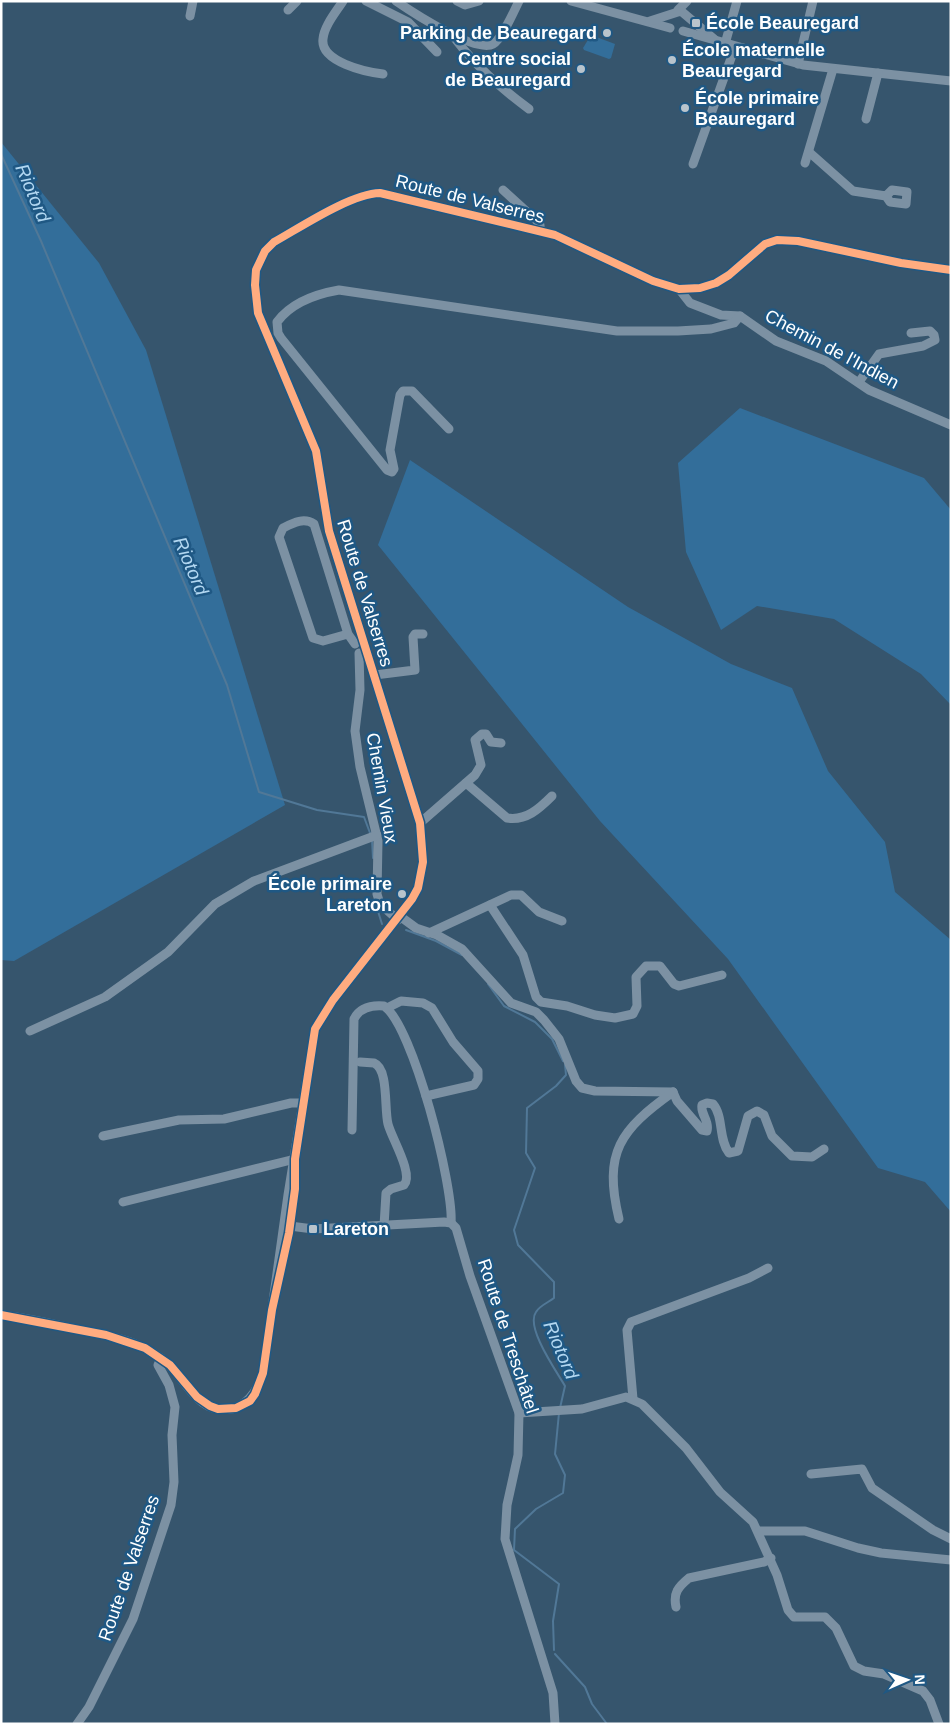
<svg xmlns="http://www.w3.org/2000/svg" width="952" height="1725" viewBox="0 0 952 1725" font-family="Helvetica,sans-serif">
<style>
.green{fill:#336e9a}
.lines{fill:none;stroke-linecap:round;stroke-linejoin:round}
.stream{stroke:#517897;stroke-width:2}
.minor{stroke:#7c91a3;stroke-width:9}
.cycleway-casing{stroke:#1f5884;stroke-width:11}
.cycleway{stroke:#ffac80;stroke-width:8}
.poi-dot{fill:#b9c4cc;stroke:#1f5884;stroke-width:2}
.labels{text-anchor:middle;dominant-baseline:central;stroke-width:5;stroke-linejoin:round;paint-order:stroke}
.poi-label{font-size:18px;font-weight:bold;fill:#fff;stroke:#1f5884;text-anchor:start}
.street-label{font-size:18px;fill:#fff;stroke:#1f5884}
.water-label{font-size:19px;font-style:italic;fill:#b2d7f1;stroke:#1f5884}
</style>
<rect width="100%" height="100%" fill="#36556d"/>
<g class="green">
<polygon points="591,35 615,44 611,58 609,59 584,50 583,48"/>
<polygon points="1,142 99,263 146,350 285,805 14,961 1,960"/>
<polygon points="740,408 924,478 951,510 951,705 921,674 834,619 757,606 721,630 686,552 678,463"/>
<polygon points="410,460 628,607 731,664 792,688 828,771 885,842 895,892 951,940 951,1212 925,1182 878,1168 728,959 600,821 378,545"/>
</g>
<g class="lines">
<g class="stream">
<polyline points="1,154 41,241 227,685 259,792 317,810 364,817 370,833"/>
<polyline points="372,840 373,858"/>
<polyline points="376,905 382,924"/>
<polyline points="406,930 436,941 462,955"/>
<polyline points="488,984 504,1006 535,1022 552,1039 563,1061"/>
<path d="M560 1408 565 1386C557 1372 525 1327 536 1312 539 1306 549 1302 554 1298V1282L518 1245 514 1230 535 1168 526 1153 527 1108 556 1086 566 1075 565 1065"/>
<polyline points="554,1650 553,1621 559,1584 514,1550 515,1529 536,1509 563,1493 565,1475 555,1454 559,1413"/>
<polyline points="555,1654 585,1687 592,1704 607,1724"/>
</g>
<g class="minor">
<path d="M343 1C336 12 324 26 323 39 320 62 366 72 383 74"/>
<polyline points="366,1 408,22 437,52"/>
<path d="M396 1C412 12 476 54 493 44 502 39 514 11 519 1"/>
<polyline points="457,1 465,5 479,1"/>
<polyline points="571,1 670,28"/>
<polyline points="288,10 297,1"/>
<polyline points="678,10 687,1"/>
<polyline points="190,16 193,1"/>
<polyline points="650,21 681,11 714,39"/>
<polyline points="683,31 803,65 951,81"/>
<path d="M451 33C472 63 499 87 529 109"/>
<polyline points="725,44 737,1"/>
<polyline points="798,64 813,1"/>
<polyline points="866,119 878,73"/>
<polyline points="809,152 853,191 886,196 890,202 906,204 907,192 892,190 886,196"/>
<polyline points="805,163 833,69"/>
<polyline points="693,164 735,47"/>
<polyline points="503,190 536,220 540,225 540,231"/>
<polyline points="679,289 690,303 721,315 740,316 776,341 826,361 869,390 951,425"/>
<polyline points="859,382 879,354 923,346 935,340 934,335 930,331 911,333"/>
<path d="M449 429 412 391H403L400 395 390 450 394 469 392 472 387 470 281 338 278 333 277 322C291 303 316 294 339 290L617 331H678L711 329 734 323 740 316"/>
<path d="M348 634 323 641 313 638 279 537 283 528C293 523 304 517 314 524L348 634 355 644"/>
<polyline points="359,653 360,690 355,731 360,767 378,841 377,894 380,904 398,920"/>
<polyline points="375,675 415,670 413,637 415,634 423,634"/>
<path d="M466 783 507 818C526 821 539 809 552 796"/>
<polyline points="420,823 475,775 481,765 475,740 482,734 486,734 491,742 501,743"/>
<polyline points="490,905 523,955 536,997 541,1002 567,1006 595,1015 615,1018 633,1014 637,1006 636,977 646,966 660,966 674,984 679,986 722,975"/>
<polyline points="401,917 416,928 437,935 462,949 511,1003 536,1012 544,1020 559,1039 576,1081 582,1088 595,1091 673,1092"/>
<polyline points="429,933 511,895 521,895 539,912 562,921"/>
<polyline points="387,1008 401,1001 423,1003 432,1008 453,1042 478,1071 478,1079 474,1085 426,1096"/>
<polyline points="30,1031 105,997 168,952 215,904 254,881 377,835"/>
<path d="M360 1062 374 1063C389 1069 384 1109 388 1124 391 1137 414 1174 404 1185L391 1189 386 1193 384 1226"/>
<path d="M673 1092 677 1101 702 1130 707 1131C710 1121 700 1114 702 1105L707 1103 713 1104C724 1117 718 1139 729 1153L738 1151 748 1116 757 1111 764 1115 772 1136 792 1156 812 1157 824 1149"/>
<path d="M352 1130 354 1019C360 1007 372 1005 384 1006 413 1025 454 1187 451 1223"/>
<polyline points="103,1136 179,1120 224,1119 291,1103 303,1103"/>
<polyline points="123,1202 295,1159"/>
<path d="M619 1219C603 1152 620 1130 673 1092"/>
<polyline points="290,1226 313,1229 444,1222 451,1223 456,1228 470,1276 519,1413 518,1455 507,1505 505,1539 553,1693 555,1724"/>
<polyline points="286,1248 295,1184"/>
<path d="M1 1315C28 1318 54 1324 80 1330 102 1335 126 1338 146 1349 154 1353 163 1359 170 1366 184 1380 196 1405 217 1409 243 1413 256 1395 263 1373L288 1195 315 1029 333 1000 412 899 418 888 423 862 420 823 329 531 316 451 258 313 255 285 256 270 265 251 274 242C301 227 350 194 380 193L555 235 653 281 679 289 700 288 716 283 729 275 765 244 777 240 798 241 901 263 951 270"/>
<polyline points="633,1399 627,1330 631,1322 749,1278 768,1268"/>
<polyline points="519,1413 582,1409 626,1397 642,1404 686,1448 720,1492 753,1522 777,1575 788,1610 794,1617 825,1617 836,1628 854,1666 864,1671 884,1674 923,1691 930,1700 939,1724"/>
<polyline points="811,1474 862,1469 872,1488 933,1530 951,1539"/>
<polyline points="759,1531 805,1531 858,1548 881,1553 951,1560"/>
<path d="M676 1607C673 1593 678 1587 689 1578L764 1562 771 1558"/>
<polyline points="77,1724 89,1707 133,1619 171,1505 174,1482 172,1435 175,1407 169,1385 158,1365 161,1358"/>
</g>
<defs>
<path id="cycleway" d="M1 1315 106 1335 145 1348 170 1365 197 1397 210 1406 218 1409 236 1408 250 1401 255 1394 263 1373 272 1310 289 1233 295 1189V1159L315 1029 333 1000 412 899 418 888 423 862 420 823 329 531 316 451 258 313 255 285 256 270 265 251 274 242C301 227 350 194 380 193L555 235 653 281 679 289 700 288 716 283 729 275 765 244 777 240 798 241 901 263 951 270"/>
</defs>
<use href="#cycleway" class="cycleway-casing"/>
<use href="#cycleway" class="cycleway"/>
</g>
<g class="poi-dot">
<rect x="691" y="18" width="10" height="10" rx="2.5"/>
<circle cx="607" cy="33" r="5"/>
<circle cx="672" cy="60" r="5"/>
<circle cx="581" cy="69" r="5"/>
<circle cx="685" cy="108" r="5"/>
<circle cx="402" cy="894" r="5"/>
<rect x="308" y="1224" width="10" height="10" rx="2.5"/>
</g>
<g class="labels">
<g class="poi-label">
<text x="706" y="23">École Beauregard</text>
<text x="597" y="33" text-anchor="end">Parking de Beauregard</text>
<text x="682" y="50">École maternelle<tspan x="682" dy="21">Beauregard</tspan></text>
<text x="571" y="59" text-anchor="end">Centre social<tspan x="571" dy="21">de Beauregard</tspan></text>
<text x="695" y="98">École primaire<tspan x="695" dy="21">Beauregard</tspan></text>
<text x="392" y="884" text-anchor="end">École primaire<tspan x="392" dy="21">Lareton</tspan></text>
<text x="323" y="1229">Lareton</text>
</g>
<g class="street-label">
<text transform="translate(470 199) rotate(14)">Route de Valserres</text>
<text transform="translate(832 349) rotate(28)">Chemin de l'Indien</text>
<text transform="translate(365 593) rotate(73)">Route de Valserres</text>
<text transform="translate(382 788) rotate(80)">Chemin Vieux</text>
<text transform="translate(508 1336) rotate(72)">Route de Treschâtel</text>
<text transform="translate(129 1568) rotate(-71)">Route de Valserres</text>
</g>
<g class="water-label">
<text transform="translate(33 193) rotate(67)">Riotord</text>
<text transform="translate(191 566) rotate(67)">Riotord</text>
<text transform="translate(561 1350) rotate(67)">Riotord</text>
</g>
</g>
<rect width="952" height="1725" fill="none" stroke="#ffffff" stroke-width="5"/>
<g transform="translate(907 1680) rotate(88)" stroke="#1f5884" stroke-width="4" paint-order="stroke">
<path d="M0-4L9 19L0 12L-9 19Z" fill="#ffffff"/>
<text y="-8" font-size="14" font-weight="bold" text-anchor="middle" fill="#ffffff">N</text>
</g>
</svg>
